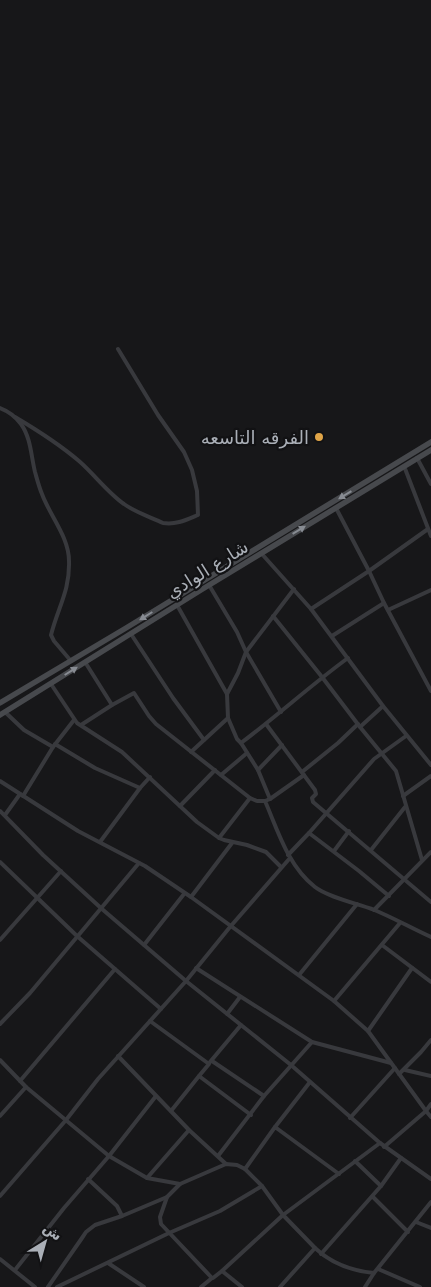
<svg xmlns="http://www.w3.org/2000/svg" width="431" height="1287" viewBox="0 0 431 1287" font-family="'DejaVu Sans',Vazirmatn,sans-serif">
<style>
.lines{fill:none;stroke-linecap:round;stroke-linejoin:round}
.minor{stroke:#38393d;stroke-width:4}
.secondary{stroke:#47494d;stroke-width:5.5}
.oneway{fill:#878b92}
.poi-dot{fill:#e0a548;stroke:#121214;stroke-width:2}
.labels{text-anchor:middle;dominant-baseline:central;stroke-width:4.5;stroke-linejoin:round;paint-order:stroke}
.poi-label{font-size:18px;fill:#aaafb7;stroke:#121214;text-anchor:end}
.street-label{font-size:18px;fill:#aaafb7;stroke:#121214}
</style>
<rect width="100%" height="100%" fill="#171719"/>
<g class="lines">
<g class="minor">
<path d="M0 408C8 411 16 417 21 424 31 438 31 456 35 472 37 479 39 487 42 494 50 516 69 537 69 561 70 591 58 607 51 635L54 641 71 661"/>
<path d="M15 417C37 430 59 444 79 461 94 474 108 493 124 504 135 512 150 517 163 523 176 525 186 520 198 515L197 491 192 470 184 452 158 415 118 349"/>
<polyline points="417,458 431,484"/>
<polyline points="404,466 431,536"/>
<polyline points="336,508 369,571 384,603 431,691"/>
<polyline points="261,553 311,609 383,706 431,765"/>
<polyline points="209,585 237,632 246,652 281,712"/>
<path d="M177 605 227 694 228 718 237 739 241 743 258 770 270 799 265 801C278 831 288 866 315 887 328 897 355 903 372 909 392 917 411 928 431 937"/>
<polyline points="311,609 369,571 428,529"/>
<polyline points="388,610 431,590"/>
<polyline points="273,616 322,677 360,727 396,771 422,860"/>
<polyline points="131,634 173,698 204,740"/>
<polyline points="332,636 384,603"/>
<polyline points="85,662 112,705"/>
<polyline points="51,684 77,723 122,752 197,822 219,838 224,840 247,845 266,852 281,867"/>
<polyline points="227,694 238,673 246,652 294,589"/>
<polyline points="5,712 24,730 53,747"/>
<polyline points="266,724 315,790 316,794 312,798 313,802 431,902"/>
<polyline points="81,725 112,705 134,693 149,716 156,724 250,798 257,801 265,801"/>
<polyline points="360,727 383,706"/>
<path d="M241 743C277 716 311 685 348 658"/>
<polyline points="55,744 95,768 140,788"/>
<polyline points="191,752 228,718"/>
<polyline points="258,770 282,745"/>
<polyline points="302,772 338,743 358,724"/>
<polyline points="221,775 247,753"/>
<polyline points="0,781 78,831 145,866 191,897 334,1001 368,1031 426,1111 384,1147"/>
<polyline points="23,796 53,747 74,720"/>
<polyline points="403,796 431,776"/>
<polyline points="270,799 304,775"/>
<polyline points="180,806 215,770"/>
<polyline points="0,811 43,855 102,909 186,981 291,1065 380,1143"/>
<polyline points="5,815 20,794"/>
<polyline points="309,833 359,871 389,896"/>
<polyline points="219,838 250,798"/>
<polyline points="100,842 140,788 150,777"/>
<polyline points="371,850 405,807"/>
<polyline points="334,851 349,831"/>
<polyline points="288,855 309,833 374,759 406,736"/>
<polyline points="0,862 77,936 161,1009"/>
<polyline points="191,897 232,843"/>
<polyline points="374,910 431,852"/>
<polyline points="0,940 61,871"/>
<polyline points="144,945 184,894"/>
<polyline points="382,945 431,982"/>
<polyline points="196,968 312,1042 391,1063"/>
<polyline points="299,975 357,904"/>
<polyline points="334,1001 400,923"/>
<polyline points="227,1014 240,997"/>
<polyline points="150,1021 209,1064 199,1076 251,1115"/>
<polyline points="0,1024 30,993 139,863"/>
<polyline points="368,1031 412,968"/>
<polyline points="118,1056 189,1130 226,1164"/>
<polyline points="0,1060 26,1087"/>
<polyline points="212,1061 264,1096"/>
<polyline points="210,1062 241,1025"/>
<polyline points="405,1070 431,1076"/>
<polyline points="399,1074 421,1052 431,1040"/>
<polyline points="20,1081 115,969"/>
<polyline points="156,1096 109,1156 147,1178 180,1184"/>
<polyline points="431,1104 426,1111 431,1117"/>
<polyline points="171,1111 199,1076"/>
<polyline points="0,1116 26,1087 109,1156 64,1208 15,1270"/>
<polyline points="350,1118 395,1068"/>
<polyline points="275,1127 310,1082"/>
<polyline points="218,1156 264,1096 312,1042"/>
<polyline points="245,1169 275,1127 339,1174"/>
<polyline points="147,1178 189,1130"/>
<polyline points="88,1179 117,1206 122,1216"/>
<polyline points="381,1186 401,1158"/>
<polyline points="0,1196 66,1120 98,1079 186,981 230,927 290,858"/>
<polyline points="167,1197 160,1217 161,1224 212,1278"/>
<polyline points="373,1197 408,1232"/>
<polyline points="416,1222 431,1228"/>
<path d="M315 1248C332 1264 352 1271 374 1273L431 1202"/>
<polyline points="321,1254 381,1186 355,1161"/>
<polyline points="0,1259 35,1287"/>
<polyline points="108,1263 144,1287"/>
<polyline points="378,1269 420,1287"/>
<polyline points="222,1271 242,1287"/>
<polyline points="48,1287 82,1238 86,1232 95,1225 122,1216 167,1197 180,1184 226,1164 237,1165 245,1169 262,1186"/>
<polyline points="57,1287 169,1233 220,1211 262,1186 283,1215 315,1248 280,1287"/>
<polyline points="201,1287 212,1278 213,1278 222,1271 283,1215 380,1143 431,1179"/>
<polyline points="365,1287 374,1273"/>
</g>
<g class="secondary">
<polyline points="0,703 126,628 431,442"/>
<polyline points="0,715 201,590 431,450"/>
</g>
</g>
<defs><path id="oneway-solid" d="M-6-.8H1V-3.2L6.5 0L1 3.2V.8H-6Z" transform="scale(1.25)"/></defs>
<g class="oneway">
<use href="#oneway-solid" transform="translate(345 495) rotate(149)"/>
<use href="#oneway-solid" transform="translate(299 530) rotate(-31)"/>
<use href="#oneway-solid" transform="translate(146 616) rotate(148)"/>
<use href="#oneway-solid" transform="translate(71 671) rotate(-32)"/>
</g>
<circle class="poi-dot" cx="319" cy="437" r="5"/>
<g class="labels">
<g class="poi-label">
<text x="309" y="437">الفرقه التاسعه</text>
</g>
<g class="street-label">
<text transform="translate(207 569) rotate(-32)">شارع الوادي</text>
</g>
</g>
<g transform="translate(45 1242) rotate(37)" stroke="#121214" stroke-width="4" paint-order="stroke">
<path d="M0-4L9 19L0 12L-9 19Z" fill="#aaafb7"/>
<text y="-8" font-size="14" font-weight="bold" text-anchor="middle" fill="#aaafb7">ش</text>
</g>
</svg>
